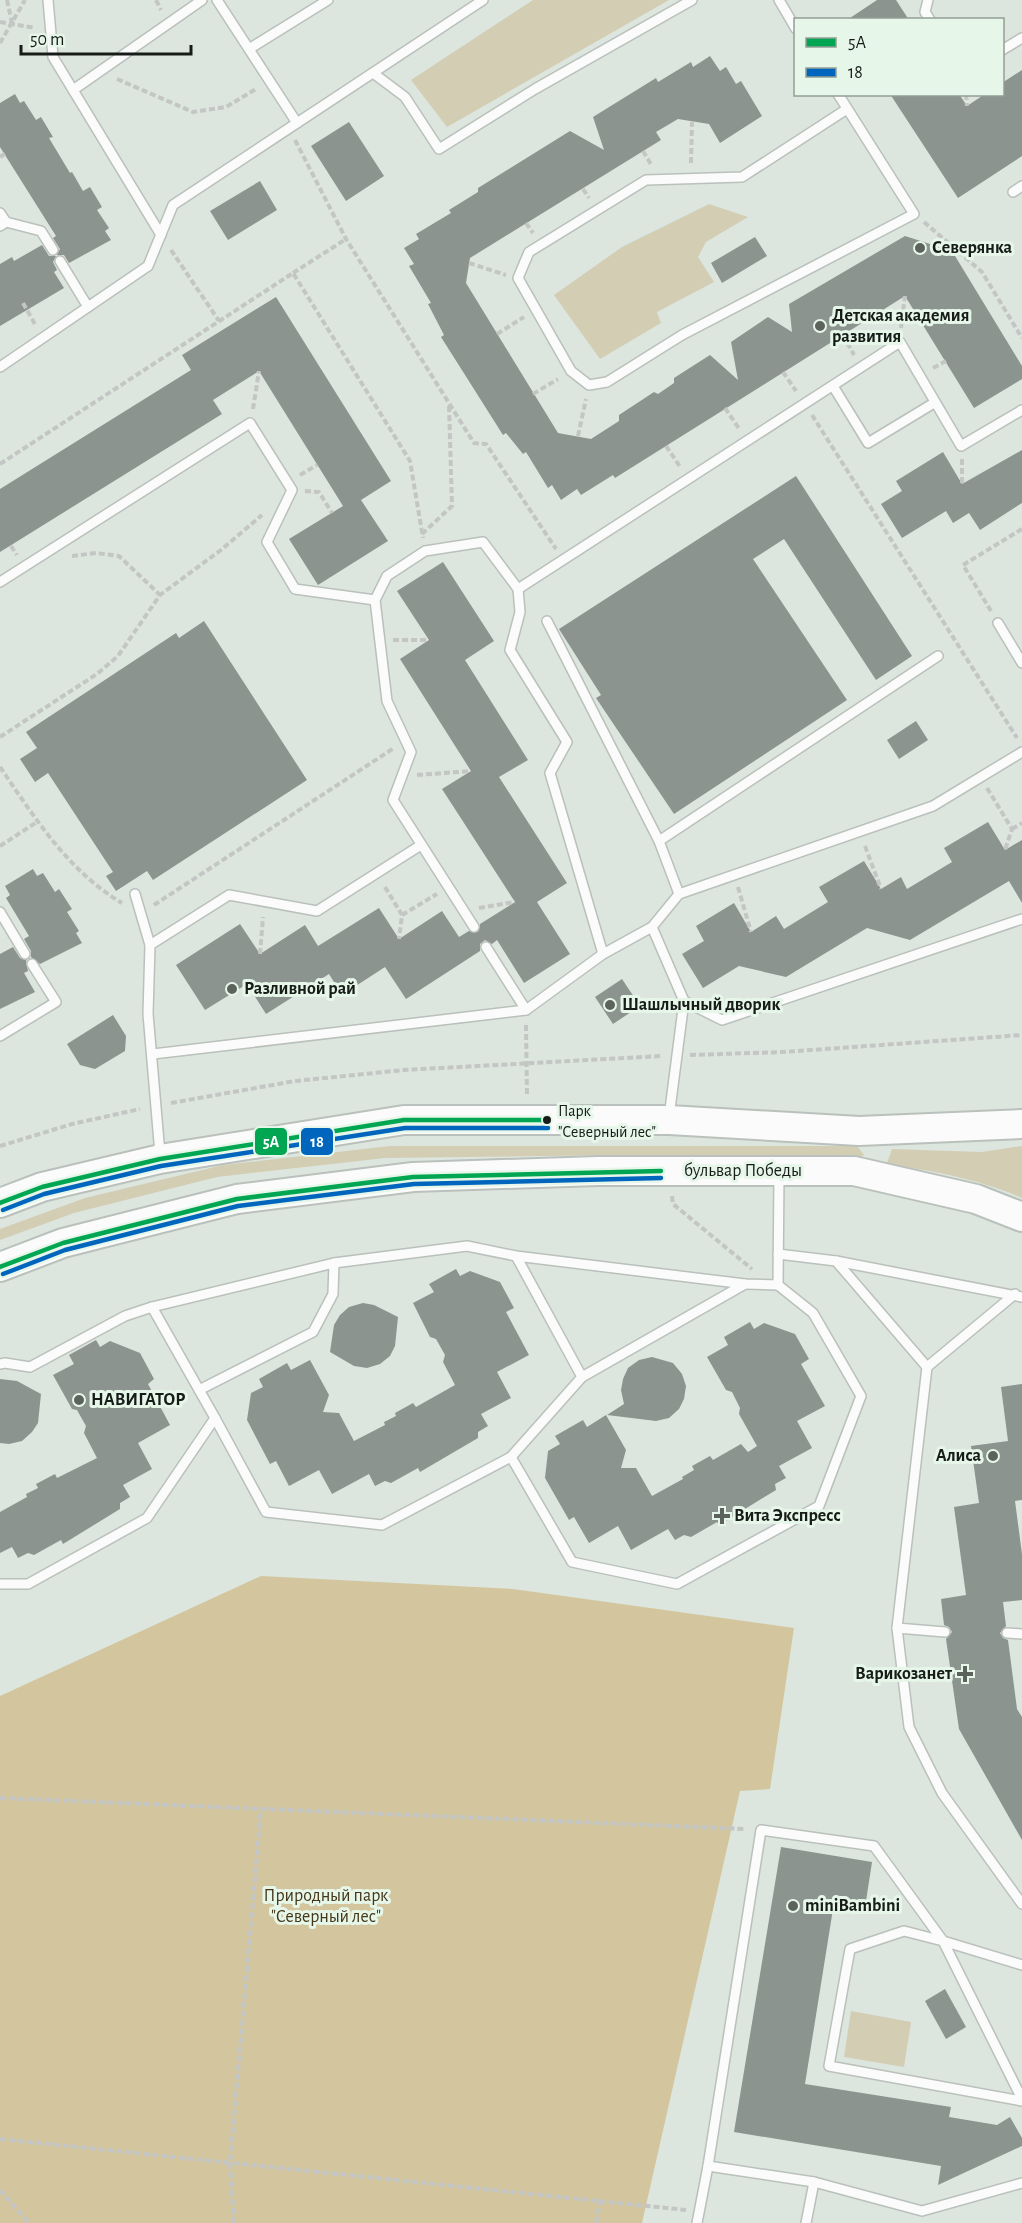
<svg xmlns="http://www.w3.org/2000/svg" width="1022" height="2223" viewBox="0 0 1022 2223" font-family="'Alegreya Sans',sans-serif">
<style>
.green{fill:#d3cdb4}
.forest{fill:#d3c69e}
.building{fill:#8b948f}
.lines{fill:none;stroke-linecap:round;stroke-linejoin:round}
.service-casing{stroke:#bac0bb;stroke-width:12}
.primary-casing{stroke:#bac0bb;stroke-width:32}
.path{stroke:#c3c6c4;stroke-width:4;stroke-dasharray:6 3;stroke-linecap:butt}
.service{stroke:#fafbfa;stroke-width:9}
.primary{stroke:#fafbfa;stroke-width:28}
.bus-1-casing{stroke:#e6f6e9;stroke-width:9}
.bus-2-casing{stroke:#e6f6e9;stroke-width:9}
.bus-1{stroke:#00a651;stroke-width:4.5}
.bus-2{stroke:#0065bd;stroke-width:4.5}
.poi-dot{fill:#5c635d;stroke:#e6f6e9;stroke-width:2}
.bus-dot{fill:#171c18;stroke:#e6f6e9;stroke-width:2}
.labels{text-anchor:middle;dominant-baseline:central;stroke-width:6;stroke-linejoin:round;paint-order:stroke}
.bus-label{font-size:16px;fill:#171c18;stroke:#e6f6e9;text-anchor:start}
.poi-label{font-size:18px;font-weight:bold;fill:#171c18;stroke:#e6f6e9;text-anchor:start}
.street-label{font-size:18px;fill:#171c18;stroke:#e6f6e9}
.park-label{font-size:18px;fill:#443618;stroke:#e6f6e9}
.line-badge{stroke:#e6f6e9;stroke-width:2}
.badge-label{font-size:16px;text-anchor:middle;font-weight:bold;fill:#fff}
</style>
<rect width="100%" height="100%" fill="#dce6de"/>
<g class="green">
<polygon points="533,0 669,0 447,127 411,80"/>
<polygon points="709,204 748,217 706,242 698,257 714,282 657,312 661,323 600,359 554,295 622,247"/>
<polygon points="390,1146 857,1146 864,1155 855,1161 616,1155 385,1158 217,1177 74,1213 0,1240 0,1229 85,1198 223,1165"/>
<path d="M1022 1146V1198C987 1182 924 1167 886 1166L892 1149 982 1152Z"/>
<polygon points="851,2011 911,2022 904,2067 844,2057"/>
</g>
<polygon class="forest" points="261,1576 513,1589 794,1628 770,1789 740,1791 642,2223 0,2223 0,1696"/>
<g class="building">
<polygon points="877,0 896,0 909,20 847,20"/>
<polygon points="710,56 720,71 726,67 736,84 741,81 762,116 720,143 709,124 678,119 656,132 661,140 470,258 466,283 558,433 591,439 619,421 619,415 654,392 658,394 674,383 674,378 710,355 738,380 731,342 768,317 792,332 789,304 905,236 952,251 1022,366 1022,379 974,408 905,296 615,478 613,475 581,495 577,489 561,500 552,485 548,488 526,452 523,454 506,433 503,435 441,337 444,335 428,304 431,303 409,266 414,264 404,248 419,239 416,234 451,213 449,210 478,192 478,188 570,131 604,150 593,117 656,78 658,82 691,62 693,67"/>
<polygon points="1022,70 1022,156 958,198 890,94 959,94 967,106 985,94 1002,94 1002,83"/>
<polygon points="15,94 20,103 24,101 36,120 41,117 53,137 49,138 70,173 72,172 83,191 90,187 102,207 97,210 109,228 105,231 111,240 69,263 64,255 57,255 60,249 53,238 56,236 0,147 0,103"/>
<polygon points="349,122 384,176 346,201 311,146"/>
<polygon points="260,181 277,210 228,240 210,211"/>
<polygon points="755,237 767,256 722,283 711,263"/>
<polygon points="42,245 49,256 56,256 53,262 57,270 54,272 64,288 0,326 0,264 12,257 14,261"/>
<polygon points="276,297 391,481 361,500 388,541 318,585 289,539 343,506 259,371 213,400 222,414 0,552 0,489 191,370 182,355"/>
<polygon points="1022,450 1022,503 980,530 969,513 953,523 946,511 902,538 881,504 902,491 896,481 943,452 962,484"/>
<polygon points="796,476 912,656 876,680 784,539 753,559 847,700 674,814 596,698 601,695 559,629"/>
<polygon points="443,562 494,641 465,660 528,760 499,777 567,883 537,902 570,954 524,983 497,940 492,944 485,940 480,944 480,951 406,999 385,967 342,995 329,974 266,1014 247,984 205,1010 176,965 240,924 260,954 305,925 318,946 379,908 399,939 442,911 459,937 469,931 478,932 480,924 515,902 442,789 471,771 400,659 429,640 397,591"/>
<polygon points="204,621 307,780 153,880 147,871 116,891 106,876 113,872 48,773 35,782 20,759 37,748 26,732 176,633 179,638"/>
<polygon points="916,721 928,740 899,759 887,740"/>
<polygon points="988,822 1005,850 1022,840 1022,903 1009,881 910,940 867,928 786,977 739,966 703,988 682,954 704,941 696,926 734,903 751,932 776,916 784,929 828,902 819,887 864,861 881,889 901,877 907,889 952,862 944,848"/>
<polygon points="33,869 37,876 43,873 55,892 59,889 72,909 67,912 79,931 76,933 82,943 40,964 31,957 31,951 24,939 29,936 6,898 10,895 5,886"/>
<polygon points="13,947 20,958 26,960 28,971 24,973 35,992 0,1009 0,954"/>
<polygon points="622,979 640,1006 613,1024 595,997"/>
<polygon points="113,1015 126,1036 125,1051 95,1069 80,1065 67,1044"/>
<polygon points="456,1269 460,1276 470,1271 500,1282 514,1308 506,1312 529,1355 497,1372 511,1398 481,1414 488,1426 478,1432 478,1438 420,1472 418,1468 391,1483 385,1481 375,1486 369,1474 332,1494 319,1470 289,1486 276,1461 270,1464 247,1420 251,1393 263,1387 259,1379 287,1363 291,1370 310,1360 329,1395 323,1412 339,1413 354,1441 385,1425 384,1422 396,1416 395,1413 413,1403 416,1407 455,1385 443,1362 445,1355 436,1339 430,1337 413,1303 434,1292 429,1284"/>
<polygon points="363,1303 374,1305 398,1317 395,1346 390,1356 380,1364 367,1368 354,1366 330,1352 334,1325 340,1315 349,1307"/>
<polygon points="750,1322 754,1329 764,1323 795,1334 809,1359 801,1364 825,1406 797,1421 812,1448 779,1466 786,1478 775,1484 776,1490 719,1525 717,1522 691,1537 684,1535 675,1540 668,1529 631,1550 618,1526 589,1543 574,1517 569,1520 545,1478 548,1451 560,1444 555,1436 583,1420 587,1427 606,1415 626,1450 621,1468 636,1468 652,1496 683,1479 682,1477 694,1470 692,1466 710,1456 713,1460 741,1444 748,1452 757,1446 739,1414 740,1408 732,1392 726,1390 707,1357 728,1345 724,1337"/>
<polygon points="96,1340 100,1347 110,1341 140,1353 154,1379 148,1384 170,1425 138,1443 152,1469 123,1485 130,1497 120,1503 120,1509 63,1544 61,1540 34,1555 28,1553 18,1558 12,1547 0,1553 0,1512 27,1497 26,1494 38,1488 36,1484 55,1474 57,1478 97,1458 84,1433 86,1426 77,1410 72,1409 53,1375 74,1364 69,1355"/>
<polygon points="652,1357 673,1363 682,1374 686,1386 684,1399 679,1409 669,1418 656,1421 607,1415 624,1404 621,1390 623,1379 628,1368 639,1360"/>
<polygon points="0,1379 17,1381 41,1394 38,1423 32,1432 22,1441 9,1444 0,1443"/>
<polygon points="1022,1384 1022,1500 1015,1501 1022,1554 1022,1600 1003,1602 1006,1626 1000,1633 1003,1638 1008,1640 1017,1709 1022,1717 1022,1840 959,1729 946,1639 952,1632 949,1627 944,1625 941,1599 966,1595 954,1507 979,1503 971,1446 1008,1441 1001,1387"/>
<polygon points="781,1847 872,1862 864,1914 833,1909 805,2084 951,2107 949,2117 997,2125 1010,2117 1022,2138 1022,2146 938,2185 941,2166 734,2132"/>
<polygon points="945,1989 966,2027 946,2039 925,2001"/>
</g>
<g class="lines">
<defs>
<g id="service">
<polyline points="48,0 53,57 161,235"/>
<polyline points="217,0 297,123"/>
<polyline points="779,0 796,29"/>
<polyline points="928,0 925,12 930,20"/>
<polyline points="249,49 328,0"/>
<polyline points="1002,50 1022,38"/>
<polyline points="373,73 405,97 439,149 535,89 692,0"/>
<polyline points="73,90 202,0"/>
<polyline points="838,94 914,214 682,335 607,382 589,385 571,371 518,278 529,252 646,180 742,177 847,109"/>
<polyline points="1013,192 1022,186"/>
<polyline points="0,213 6,222 0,226"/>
<polyline points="6,222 41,231 53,250"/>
<polyline points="60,261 88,307"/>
<polyline points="0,367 148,266 173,205 483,0"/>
<polyline points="833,386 868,443 934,403"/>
<polyline points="0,582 250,423 292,490 267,542 295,589 375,600"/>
<polyline points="518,589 900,342 961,446 1022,410"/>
<polyline points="547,621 659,841"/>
<polyline points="998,623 1022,663"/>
<polyline points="135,894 150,945"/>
<polyline points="679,894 659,841 938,656"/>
<polyline points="0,912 25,954"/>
<polyline points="474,927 393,800 411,752 387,701 375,600 387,576 425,551 483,542 518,589 520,612 510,650 567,742 550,773 603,954"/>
<polyline points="486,947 526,1010 603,954 652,927"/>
<polyline points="684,1001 722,1020 1022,919"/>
<polyline points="0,1036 56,1002 32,964"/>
<polyline points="153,1054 526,1010"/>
<polyline points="669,1117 684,1001 652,927 679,894 933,806 1022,752"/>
<polyline points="160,1154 148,1014 150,945 229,895 317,911 421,845"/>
<polyline points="778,1254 836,1261 1022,1297"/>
<polyline points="836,1261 927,1367 897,1628 945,1632"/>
<polyline points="0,1364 5,1363 30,1367 125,1316 152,1307 334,1263 467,1246 516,1256 745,1284 778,1285 779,1174"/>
<polyline points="927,1367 1015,1294"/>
<polyline points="582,1377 745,1284"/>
<polyline points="199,1390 313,1332 333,1294 334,1263"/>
<polyline points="215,1418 266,1512 382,1525 511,1457 582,1377 516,1256"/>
<polyline points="511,1457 572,1562 677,1584 819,1506 861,1396 813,1313 778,1285"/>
<polyline points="0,1584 28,1584 147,1518 215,1418 152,1307"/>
<polyline points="897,1628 909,1727 942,1793 1022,1904"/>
<polyline points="1007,1633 1022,1634"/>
<polyline points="1022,2099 943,1941 904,1931 850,1949 829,2066 1022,2101"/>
<polyline points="708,2166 761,1830 874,1846 943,1941 1022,1965"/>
<polyline points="697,2223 708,2166 814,2182 922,2211 1022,2183"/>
<polyline points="806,2223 814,2182"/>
</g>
<g id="primary">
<polyline points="0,1203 42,1187 160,1159 404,1120 669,1120 859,1131 1022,1124"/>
<polyline points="0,1267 63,1243 237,1199 413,1177 598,1171 854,1171 976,1199 1022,1217"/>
</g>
</defs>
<use href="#service" class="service-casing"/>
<use href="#primary" class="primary-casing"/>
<g class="path">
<polyline points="7,0 12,23"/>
<polyline points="156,0 161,10"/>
<polyline points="0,22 35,28"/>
<polyline points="0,43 25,0"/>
<polyline points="117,79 193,112 226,107 256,89"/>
<polyline points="966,94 967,106"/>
<polyline points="295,140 346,239 474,443 486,444 556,549"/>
<polyline points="643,151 652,166"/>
<polyline points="0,157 7,152"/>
<polyline points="691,163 692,122"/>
<polyline points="583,189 589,198"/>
<polyline points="924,222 982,272 1022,338"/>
<polyline points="526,223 533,233"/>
<polyline points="171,250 219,321"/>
<polyline points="469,263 506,275"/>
<polyline points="293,273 346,239"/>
<polyline points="23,303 36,326"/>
<polyline points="901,328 905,296"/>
<polyline points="497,334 524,317"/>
<polyline points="843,335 854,355"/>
<polyline points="933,368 946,361"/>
<polyline points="783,372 796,391"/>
<polyline points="533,394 558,379"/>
<polyline points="725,408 740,430"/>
<polyline points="253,409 259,371"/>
<polyline points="812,415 1017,738"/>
<polyline points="578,436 586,399"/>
<polyline points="666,446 681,468"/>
<polyline points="962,459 962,484"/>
<polyline points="0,464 293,273 410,461 423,538"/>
<polyline points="300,475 317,465"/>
<polyline points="305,491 319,492 332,513"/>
<polyline points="422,534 452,506 449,405"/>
<polyline points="11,546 17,555"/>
<polyline points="72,556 96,553 119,556 160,595"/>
<polyline points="991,611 963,565 1022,529"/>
<polyline points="393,640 429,640"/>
<polyline points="0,737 97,674 118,656 160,595 221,550 262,515"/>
<path d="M0 767C35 818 68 871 122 903"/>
<polyline points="417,775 471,771"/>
<polyline points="987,788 1012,829 1005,850"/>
<polyline points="1012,829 1022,823"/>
<polyline points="0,846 37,822"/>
<polyline points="865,846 881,889"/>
<polyline points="385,887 402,915 399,939"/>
<polyline points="738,887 751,932"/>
<polyline points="154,905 394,748"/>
<polyline points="479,908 515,902"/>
<polyline points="402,915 437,894"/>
<polyline points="260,954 263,917"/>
<polyline points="526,1025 527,1096"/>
<polyline points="690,1055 783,1052 1022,1035"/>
<polyline points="171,1103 295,1081 404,1070 662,1056"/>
<polyline points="0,1146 72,1124 140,1109"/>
<polyline points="672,1196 673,1204 752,1269"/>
<polyline points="0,1798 746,1829"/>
<polyline points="0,2139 686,2210"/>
<polyline points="0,2190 29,2223"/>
<polyline points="234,2223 230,2163 261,1809"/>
<polyline points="596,2223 600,2201"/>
</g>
<use href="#service" class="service"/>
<use href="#primary" class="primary"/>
<defs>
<g id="bus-1">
<polyline points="0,1203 42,1187 160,1159 404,1120 548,1120"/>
<polyline points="0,1267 63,1243 237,1199 413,1177 661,1171"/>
</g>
<g id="bus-2">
<polyline points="3,1210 44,1194 161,1166 405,1128 548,1128"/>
<polyline points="3,1274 65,1250 238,1206 414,1184 661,1178"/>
</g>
</defs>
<use href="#bus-1" class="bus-1-casing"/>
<use href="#bus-2" class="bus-2-casing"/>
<use href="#bus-1" class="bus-1"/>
<use href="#bus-2" class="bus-2"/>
</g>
<g class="poi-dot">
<circle cx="920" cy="248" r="6"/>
<circle cx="820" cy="326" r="6"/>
<circle cx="232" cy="989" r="6"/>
<circle cx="610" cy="1005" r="6"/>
<circle cx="79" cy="1400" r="6"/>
<circle cx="993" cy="1456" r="6"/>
<path d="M719 1507h6v6h6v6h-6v6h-6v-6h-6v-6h6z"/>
<path d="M962 1665h6v6h6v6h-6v6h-6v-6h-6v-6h6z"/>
<circle cx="793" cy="1906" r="6"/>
</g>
<circle class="bus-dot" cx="547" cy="1120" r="5"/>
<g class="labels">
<g class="bus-label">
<text x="558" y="1111">Парк<tspan x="558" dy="21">"Северный лес"</tspan></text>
</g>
<g class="poi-label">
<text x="932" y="248">Северянка</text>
<text x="832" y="316">Детская академия<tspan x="832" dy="21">развития</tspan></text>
<text x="244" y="989">Разливной рай</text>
<text x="622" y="1005">Шашлычный дворик</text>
<text x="91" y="1400">НАВИГАТОР</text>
<text x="981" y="1456" text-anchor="end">Алиса</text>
<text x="734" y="1516">Вита Экспресс</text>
<text x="952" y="1674" text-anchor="end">Варикозанет</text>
<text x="805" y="1906">miniBambini</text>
</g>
<g class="street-label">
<text x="743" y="1171">бульвар Победы</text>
</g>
<g class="park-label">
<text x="326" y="1896">Природный парк<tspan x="326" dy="21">"Северный лес"</tspan></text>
</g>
</g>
<g class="line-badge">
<rect x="254" y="1127" width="34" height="29" rx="6" fill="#00a651"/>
<rect x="300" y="1127" width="34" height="29" rx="6" fill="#0065bd"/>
</g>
<g class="badge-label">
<text x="271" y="1147">5А</text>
<text x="317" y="1147">18</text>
</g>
<rect x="794" y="18" width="210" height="78" fill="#e6f6e9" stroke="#939f95" stroke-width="1.5"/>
<rect x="806" y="38" width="30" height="9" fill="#00a651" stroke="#939f95" stroke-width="1.5"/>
<text x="848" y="48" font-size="18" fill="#171c18">5А</text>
<rect x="806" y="68" width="30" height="9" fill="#0065bd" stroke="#939f95" stroke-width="1.5"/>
<text x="848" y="78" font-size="18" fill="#171c18">18</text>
<path d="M21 45v9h170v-9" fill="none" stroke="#171c18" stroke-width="3"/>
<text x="30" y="45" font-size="18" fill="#171c18" stroke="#e6f6e9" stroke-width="4.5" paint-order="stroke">50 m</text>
</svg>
